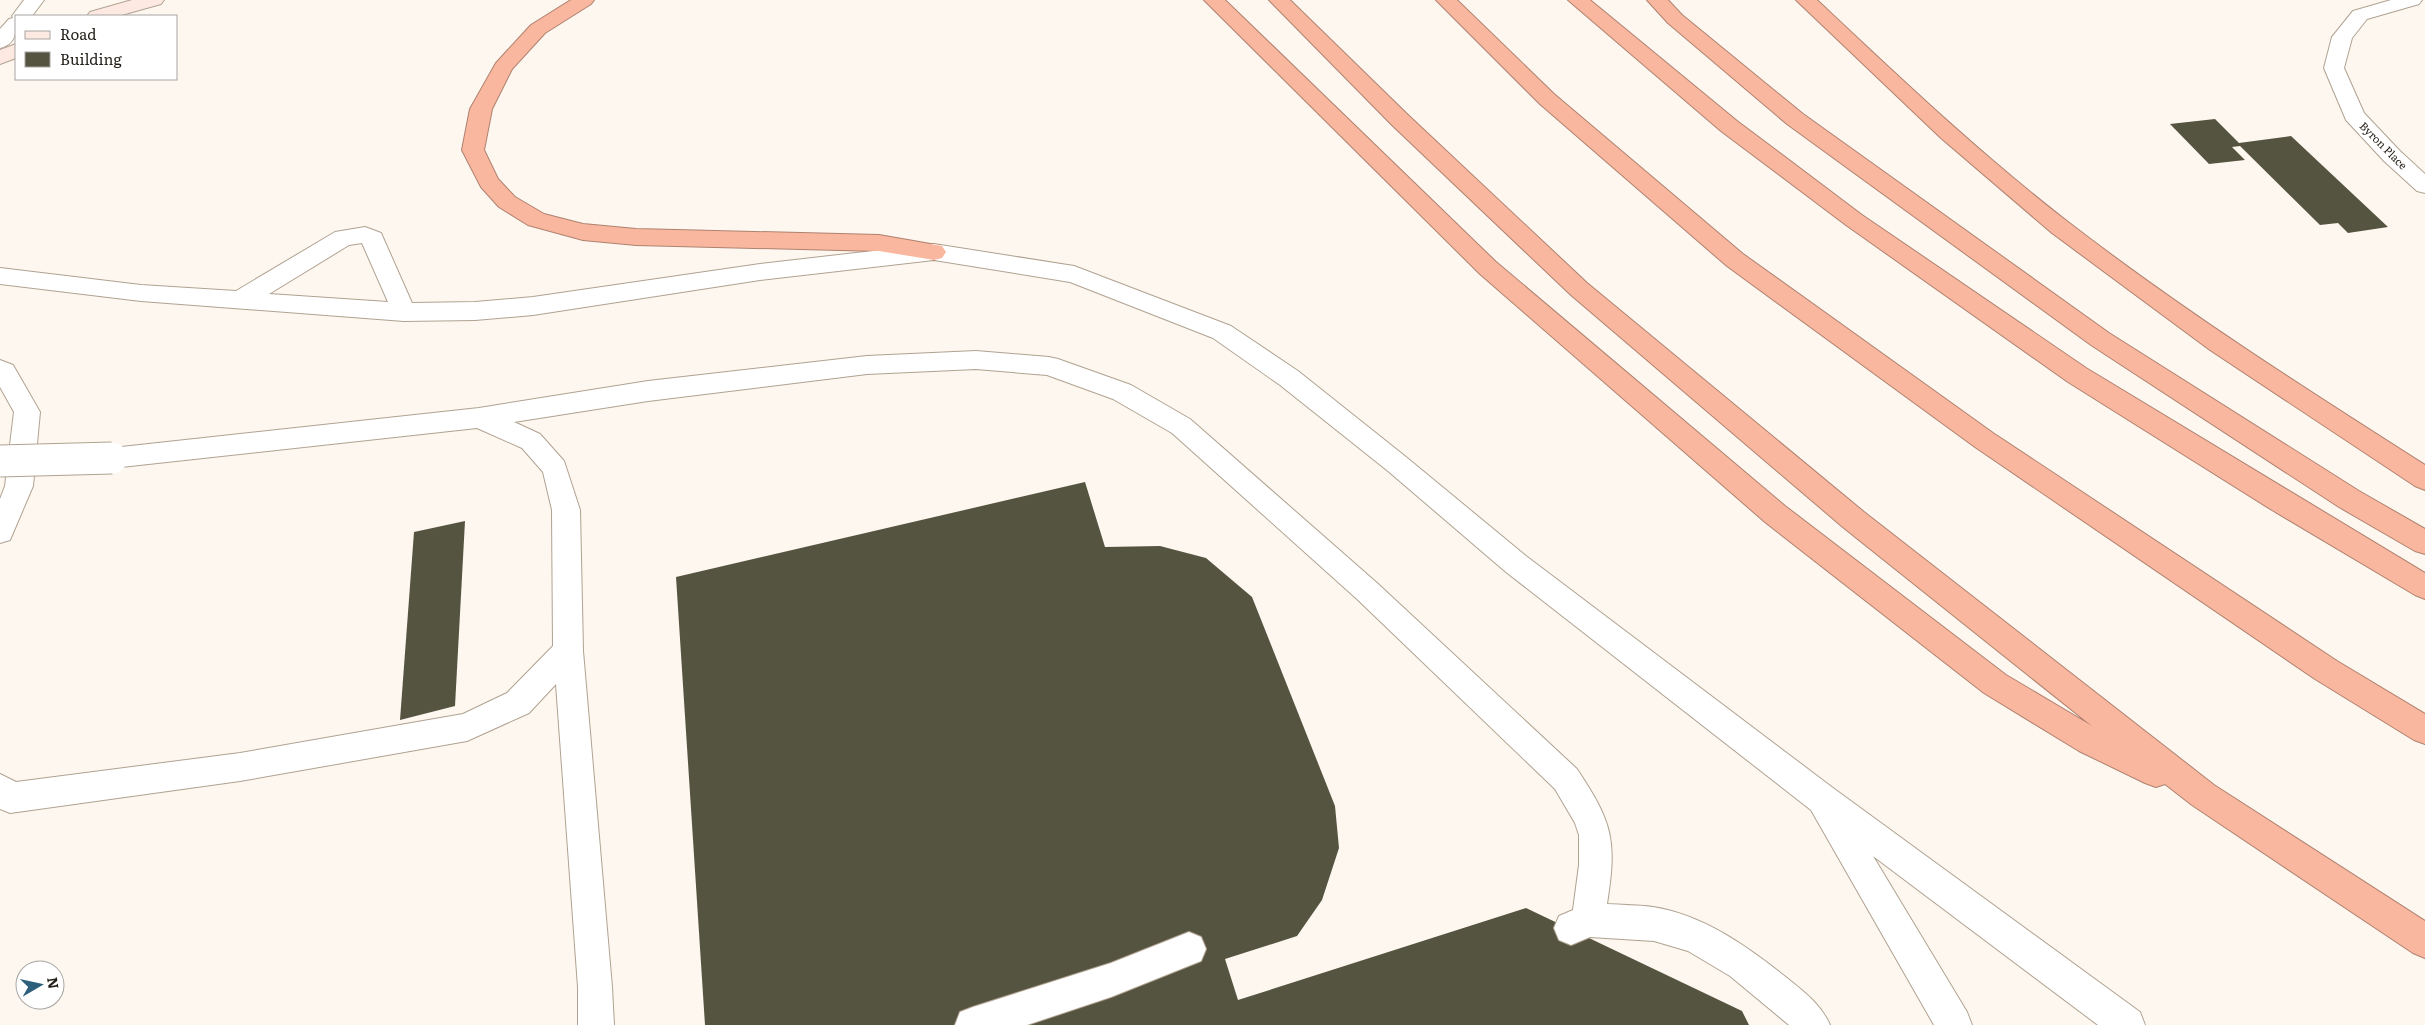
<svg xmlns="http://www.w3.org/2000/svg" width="2425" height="1025" viewBox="0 0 2425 1025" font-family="Literata,serif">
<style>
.building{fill:#555441}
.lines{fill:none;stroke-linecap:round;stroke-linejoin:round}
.lane-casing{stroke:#b0a291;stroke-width:2}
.street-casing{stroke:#b0a291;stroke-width:2}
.secondary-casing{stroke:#b0a291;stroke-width:2}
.highway-casing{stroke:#af8270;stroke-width:2}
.lane{fill:#fff;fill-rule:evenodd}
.street{fill:#fff;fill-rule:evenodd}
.secondary{fill:#fee9e2;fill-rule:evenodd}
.highway{fill:#fab79f;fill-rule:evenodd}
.lane-bridge-casing{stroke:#b0a291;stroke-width:33;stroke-linecap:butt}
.lane-bridge{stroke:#fff;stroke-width:31}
.labels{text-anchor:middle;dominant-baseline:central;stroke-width:5;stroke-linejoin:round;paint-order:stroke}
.far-street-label{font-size:11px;fill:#241f18;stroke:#fff}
</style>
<rect width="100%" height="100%" fill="#fdf7ef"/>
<g class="building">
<polygon points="2215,119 2239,143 2291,136 2388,227 2348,233 2338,223 2320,225 2240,146 2232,147 2245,160 2209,164 2170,124"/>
<polygon points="1085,482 1105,547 1160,546 1206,558 1252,597 1335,806 1339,848 1322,900 1297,936 1225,959 1238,1000 1526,908 1742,1011 1749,1025 705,1025 676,577"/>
<polygon points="465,521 455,706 400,720 414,532"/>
</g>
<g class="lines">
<defs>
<g id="lane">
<path d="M24 0H44L32 16H16C16 31 17 44 0 48V29L9 19 13 18 12 16Z"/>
<path d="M365 227 381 233 412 303 475 302 533 297 760 264 934 244 1074 266 1231 326 1298 371 1406 457 1526 556 1833 788 2140 1012 2145 1025H2098L1873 856 1967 1012 1972 1025H1934L1811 810 1506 572 1388 471 1280 385 1213 338 1070 282 934 260 760 280 533 315 475 320 404 321 141 301 0 284V268L141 285 236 291 335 232ZM362 243 388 302 269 294 349 245Z"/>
<path d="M976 351 1049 357 1058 359 1131 385 1190 419 1377 583 1577 769C1613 823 1617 840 1607 904 1622 905 1638 905 1653 907 1704 915 1748 947 1787 978 1804 992 1821 1004 1830 1025H1789L1730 976 1688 951 1654 941 1590 937 1571 945 1559 940 1554 928 1559 916 1573 910 1579 865V835L1575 823 1555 789 1357 599 1172 433 1113 399 1047 375 976 369 867 374 648 401 514 422 540 434 564 461 580 510 583 651 612 987 614 1025H578V987L556 684 529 713 467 741 240 781 10 813 0 809V774L16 782 240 753 463 714 507 693 553 646 552 510 543 472 522 448 477 428 112 468 103 465 99 458 103 451 112 448 479 408 648 381 867 356Z"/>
<polygon points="0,360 13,365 40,412 33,486 10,540 0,543 0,499 5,486 14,412 0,387"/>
<polygon points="1189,932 1201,937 1206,949 1201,961 1111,997 1027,1025 955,1025 960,1012 973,1007 1111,963"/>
</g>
<polygon id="street" points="2391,0 2422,0 2419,4 2367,19 2352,38 2344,68 2364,113 2400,151 2425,174 2425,193 2417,191 2384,161 2346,120 2324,68 2332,37 2353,11"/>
<g id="secondary">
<polygon points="132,0 164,0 161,4 118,16 87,16 90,12"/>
<polygon points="16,44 16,58 0,64 0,50"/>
</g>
<g id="highway">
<polygon points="571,0 594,0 591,4 545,33 512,69 492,109 484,150 498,179 515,197 544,214 583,224 636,229 879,235 942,246 946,252 942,258 934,260 879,251 636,245 583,240 528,225 499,207 481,187 462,150 470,109 496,63 531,25"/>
<polygon points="1204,0 1225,0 1496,262 1785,506 2006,675 2092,726 1844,528 1571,295 1392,125 1269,0 1290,0 1408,115 1587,283 1864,512 2214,785 2425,921 2425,958 2413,953 2192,805 2165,784 2156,787 2145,783 2079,751 1984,693 1765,522 1480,274"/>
<polygon points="1436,0 1457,0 1554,94 1743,254 1993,433 2337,661 2425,714 2425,744 2414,740 2315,679 1975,447 1727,266 1540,104"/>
<polygon points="1568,0 1590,0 1737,121 1862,215 2086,368 2425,573 2425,599 2415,595 2272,510 2068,382 1846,225 1721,131"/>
<polygon points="1647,0 1668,0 1682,15 1803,114 2109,333 2359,491 2425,529 2425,554 2415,551 2339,507 2091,345 1787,124 1668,23"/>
<path d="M1796 0H1817C1899 77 1980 154 2068 222 2182 310 2304 388 2425 465V490L2415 486 2210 350 2052 233 1941 138Z"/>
</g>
</defs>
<use href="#lane" class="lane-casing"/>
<use href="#street" class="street-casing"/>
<use href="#secondary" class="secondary-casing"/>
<use href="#highway" class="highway-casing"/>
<use href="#lane" class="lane"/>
<use href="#street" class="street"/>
<use href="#secondary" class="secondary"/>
<use href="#highway" class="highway"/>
<defs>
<polyline id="lane-bridge" points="0,461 112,458"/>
</defs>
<use href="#lane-bridge" class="lane-bridge-casing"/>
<use href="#lane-bridge" class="lane-bridge"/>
</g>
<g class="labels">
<g class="far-street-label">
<text transform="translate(2384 145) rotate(45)">Byron Place</text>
</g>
</g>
<rect x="15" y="15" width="162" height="65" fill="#ffffff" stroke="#a7a5a3"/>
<rect x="25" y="31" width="25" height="8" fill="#fee9e2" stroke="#a7a5a3"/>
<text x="60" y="40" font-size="15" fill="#241f18">Road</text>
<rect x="25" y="52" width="25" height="15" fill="#555441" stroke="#a7a5a3"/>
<text x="60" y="65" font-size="15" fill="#241f18">Building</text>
<g transform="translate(40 985) rotate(81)"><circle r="24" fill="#ffffff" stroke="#a7a5a3"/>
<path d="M0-4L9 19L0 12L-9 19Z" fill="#2d5f7c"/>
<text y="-8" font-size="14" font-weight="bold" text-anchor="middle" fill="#241f18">N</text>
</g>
</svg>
